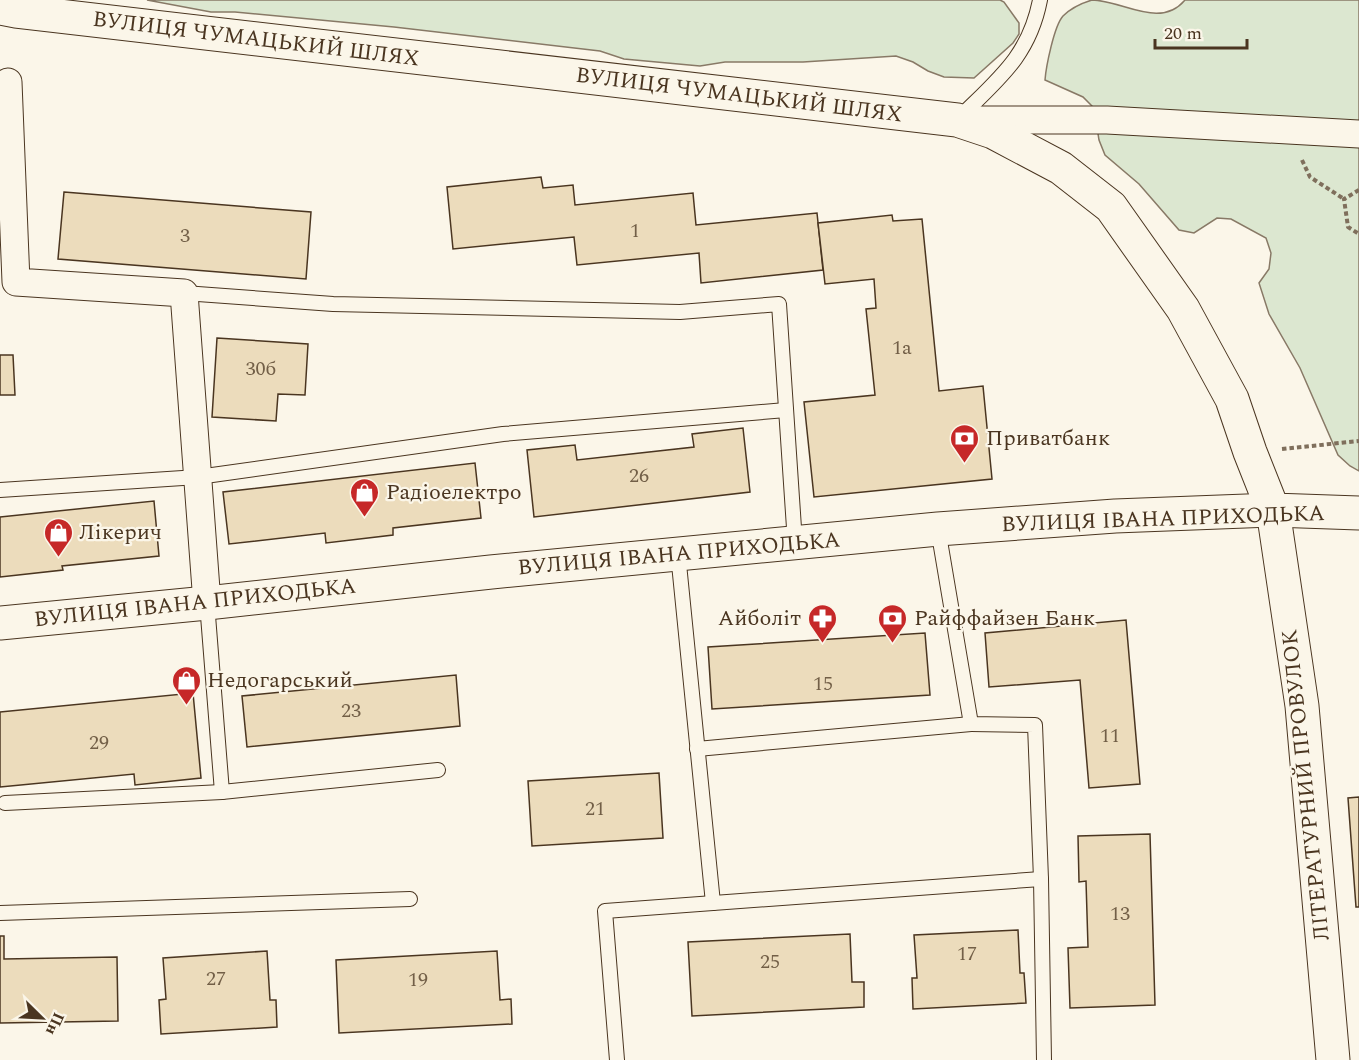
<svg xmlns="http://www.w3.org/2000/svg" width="1359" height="1060" viewBox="0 0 1359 1060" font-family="Spectral,serif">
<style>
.green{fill:#dce7d0;stroke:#887966;stroke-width:1.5}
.building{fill:#ecdcbc;stroke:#4a3520;stroke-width:1.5}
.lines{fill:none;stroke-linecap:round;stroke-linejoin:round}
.lane-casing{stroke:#4a3520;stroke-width:16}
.street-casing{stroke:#4a3520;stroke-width:29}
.secondary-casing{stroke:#4a3520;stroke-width:35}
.primary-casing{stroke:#4a3520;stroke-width:35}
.highway-casing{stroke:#4a3520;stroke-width:35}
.path{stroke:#7f6f5c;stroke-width:4;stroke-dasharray:4.5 3;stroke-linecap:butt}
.lane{stroke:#fbf6e9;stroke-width:14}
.street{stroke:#fbf6e9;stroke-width:27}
.secondary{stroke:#fbf6e9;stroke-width:33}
.primary{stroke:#fbf6e9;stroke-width:33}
.highway{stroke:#fbf6e9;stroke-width:33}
.labels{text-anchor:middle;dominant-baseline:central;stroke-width:4.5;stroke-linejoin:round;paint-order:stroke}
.number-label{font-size:20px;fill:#725f47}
.street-label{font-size:22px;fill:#4a3520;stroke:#fbf6e9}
.poi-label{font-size:22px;fill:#4a3520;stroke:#fbf6e9;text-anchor:start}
</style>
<rect width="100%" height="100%" fill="#fbf6e9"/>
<g class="green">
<polygon points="147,0 1000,0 1004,2 1019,23 1019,34 1013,43 974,78 944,77 928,71 913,62 896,56 803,62 725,62 700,66 624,59 600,51 394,27 235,12 211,12"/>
<path d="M1092 0C1122 0 1160 30 1185 0H1359V471L1350 466 1338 455 1300 368 1269 314 1259 283 1269 269 1271 253 1266 238 1231 219 1217 218 1194 233 1179 230 1139 184 1105 155 1099 140 1094 108 1083 97 1045 80C1046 67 1054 26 1063 16 1070 9 1082 3 1092 0Z"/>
</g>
<g class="building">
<polygon points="541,177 543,188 573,185 575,205 693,193 696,225 817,213 823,270 701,283 699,253 577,265 574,237 453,249 447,187"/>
<polygon points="64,192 311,212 306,279 58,259"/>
<polygon points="892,215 893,221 922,219 939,391 983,386 992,479 814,497 804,402 875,395 866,309 876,308 874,279 825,284 818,223"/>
<polygon points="217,338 308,344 305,395 278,394 276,421 212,417"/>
<polygon points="0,355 13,355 15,395 0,395"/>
<polygon points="743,428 750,492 534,517 527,450 575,445 577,460 694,447 692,434"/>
<polygon points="475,463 481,518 393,528 393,535 326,543 325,533 229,544 223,492"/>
<polygon points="154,501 159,556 62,566 63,570 0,577 0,517"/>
<polygon points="1126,620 1140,784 1089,788 1080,680 989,687 985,633"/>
<polygon points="925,633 930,695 712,709 708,647"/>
<polygon points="456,675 460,726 247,747 242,696"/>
<polygon points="193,693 201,778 135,785 134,774 0,787 0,712"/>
<polygon points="659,773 663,838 532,846 528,781"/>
<polygon points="1359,797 1359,907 1356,907 1348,798"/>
<polygon points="1150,834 1155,1005 1070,1008 1068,948 1088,947 1086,881 1079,882 1078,836"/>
<polygon points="1018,930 1020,973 1024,973 1026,1003 913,1009 912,978 917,978 914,935"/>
<polygon points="850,934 852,982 864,982 864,1007 692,1016 688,942"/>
<polygon points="0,936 4,936 4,959 117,957 118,1021 0,1023"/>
<polygon points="267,951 270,1000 276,1000 277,1027 161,1034 159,1000 166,999 163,958"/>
<polygon points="497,951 500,1000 511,999 512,1024 339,1033 336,960"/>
</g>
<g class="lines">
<defs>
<g id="lane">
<path d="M958 119C997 80 1029 57 1040 0"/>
<polyline points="184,293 333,304 680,312 779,304 795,543"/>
<polyline points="0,490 198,477 503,434 786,410"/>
<polyline points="938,529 971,724 1035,725 1041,879 1044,1060"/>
<polyline points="678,554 713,903"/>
<polyline points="207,603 222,792"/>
<polyline points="697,749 971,724"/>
<polyline points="5,803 222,792 438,770"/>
<polyline points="0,913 410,899"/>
<polyline points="617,1060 605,911 1041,879"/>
</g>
<g id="street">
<polyline points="8,82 16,282 184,293 207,603"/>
<polyline points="971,120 1107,120 1359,134"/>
</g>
<polyline id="secondary" points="0,623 207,603 491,572 938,529 1115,516 1273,510"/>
<polyline id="primary" points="1273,510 1302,706 1333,1060"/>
<polyline id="highway" points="0,8 16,11 957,120 993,132 1061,168 1111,207 1183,309 1232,399 1250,452 1273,510 1359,513"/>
</defs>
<use href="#lane" class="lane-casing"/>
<use href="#street" class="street-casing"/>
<use href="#secondary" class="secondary-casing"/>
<use href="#primary" class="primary-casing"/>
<use href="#highway" class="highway-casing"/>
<g class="path">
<polyline points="1302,160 1310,177 1344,199"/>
<polyline points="1359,190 1344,199 1348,227 1359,234"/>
<polyline points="1282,449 1359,441"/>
</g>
<use href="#lane" class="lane"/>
<use href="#street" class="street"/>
<use href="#secondary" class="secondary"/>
<use href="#primary" class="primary"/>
<use href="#highway" class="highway"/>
</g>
<defs>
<symbol id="bank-pin" viewBox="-11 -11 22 30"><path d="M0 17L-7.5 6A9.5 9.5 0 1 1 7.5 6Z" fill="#c62828" stroke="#fbf6e9"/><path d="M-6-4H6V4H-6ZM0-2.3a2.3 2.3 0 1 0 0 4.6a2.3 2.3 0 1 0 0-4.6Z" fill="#fff"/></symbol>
<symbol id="shop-pin" viewBox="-11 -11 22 30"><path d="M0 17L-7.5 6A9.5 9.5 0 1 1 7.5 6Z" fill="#c62828" stroke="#fbf6e9"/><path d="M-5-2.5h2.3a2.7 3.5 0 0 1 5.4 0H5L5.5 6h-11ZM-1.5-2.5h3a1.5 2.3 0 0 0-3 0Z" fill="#fff"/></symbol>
<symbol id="pharmacy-pin" viewBox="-11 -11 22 30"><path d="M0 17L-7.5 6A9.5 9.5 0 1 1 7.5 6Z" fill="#c62828" stroke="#fbf6e9"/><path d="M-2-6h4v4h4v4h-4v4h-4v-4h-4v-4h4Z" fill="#fff"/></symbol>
</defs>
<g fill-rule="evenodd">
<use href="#bank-pin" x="948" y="422" width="33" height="45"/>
<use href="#shop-pin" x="348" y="476" width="33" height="45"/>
<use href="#shop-pin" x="42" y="516" width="33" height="45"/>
<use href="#pharmacy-pin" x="806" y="602" width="33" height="45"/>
<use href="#bank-pin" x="876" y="602" width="33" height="45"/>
<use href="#shop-pin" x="170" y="664" width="33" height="45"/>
</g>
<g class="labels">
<g class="number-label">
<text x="635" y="231">1</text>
<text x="185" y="236">3</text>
<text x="902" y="348">1а</text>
<text x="261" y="369">30б</text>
<text x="639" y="476">26</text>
<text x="823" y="684">15</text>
<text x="351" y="711">23</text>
<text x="1110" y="736">11</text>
<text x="99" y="743">29</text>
<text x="595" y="809">21</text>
<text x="1120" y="914">13</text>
<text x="967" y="954">17</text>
<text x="770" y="962">25</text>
<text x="216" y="979">27</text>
<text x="418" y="980">19</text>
</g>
<g class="street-label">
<text transform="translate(256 39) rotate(7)">ВУЛИЦЯ ЧУМАЦЬКИЙ ШЛЯХ</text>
<text transform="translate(739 95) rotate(7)">ВУЛИЦЯ ЧУМАЦЬКИЙ ШЛЯХ</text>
<text transform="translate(1163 519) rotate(-2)">ВУЛИЦЯ ІВАНА ПРИХОДЬКА</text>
<text transform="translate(679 554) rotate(-5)">ВУЛИЦЯ ІВАНА ПРИХОДЬКА</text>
<text transform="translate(195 603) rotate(-6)">ВУЛИЦЯ ІВАНА ПРИХОДЬКА</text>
<text transform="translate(1306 785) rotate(-96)">ЛІТЕРАТУРНИЙ ПРОВУЛОК</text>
</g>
<g class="poi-label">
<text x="986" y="438">Приватбанк</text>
<text x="386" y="492">Радіоелектро</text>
<text x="79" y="532">Лікерич</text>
<text x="801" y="618" text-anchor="end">Айболіт</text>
<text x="914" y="618">Райффайзен Банк</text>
<text x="207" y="680">Недогарський</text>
</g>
</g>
<g transform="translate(42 1018) rotate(114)" stroke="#fbf6e9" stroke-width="4.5" paint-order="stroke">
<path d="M0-4.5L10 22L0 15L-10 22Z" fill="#4a3520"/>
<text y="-9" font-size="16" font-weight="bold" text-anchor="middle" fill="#4a3520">Пн</text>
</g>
<path d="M1155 39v9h92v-9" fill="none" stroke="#4a3520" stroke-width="3"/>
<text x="1164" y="39" font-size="18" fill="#4a3520" stroke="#fbf6e9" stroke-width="4.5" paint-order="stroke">20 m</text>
</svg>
